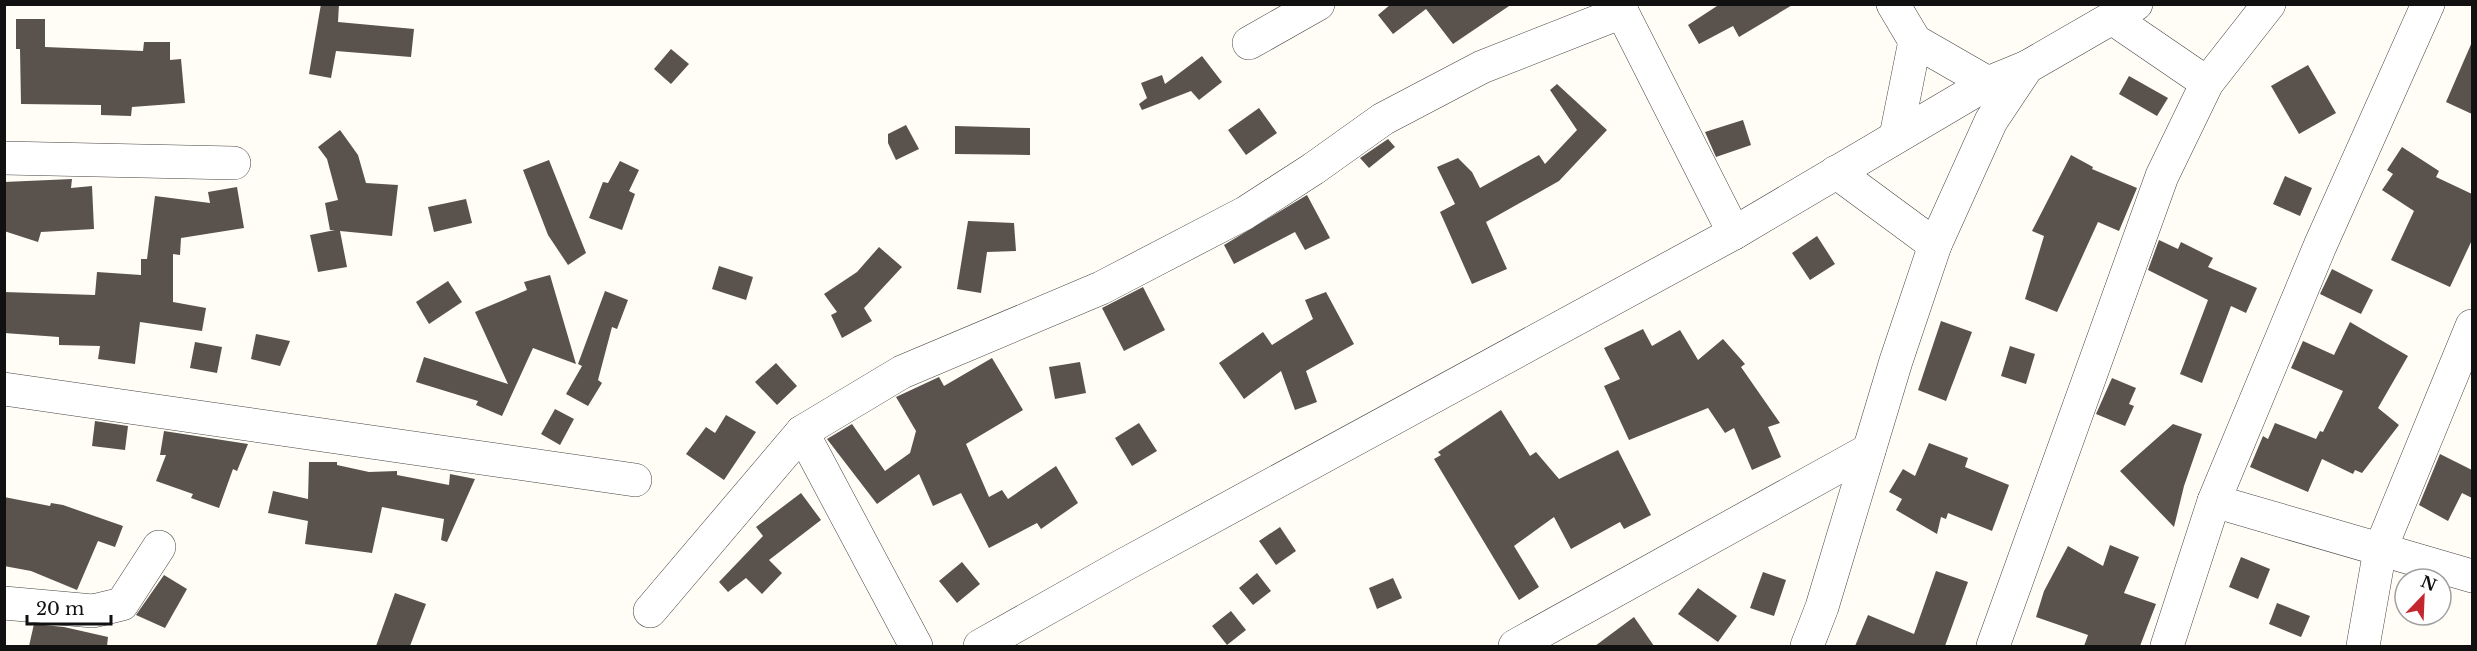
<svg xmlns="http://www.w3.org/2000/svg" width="2477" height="651" viewBox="0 0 2477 651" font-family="'Libre Baskerville',serif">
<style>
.building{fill:#5a524d}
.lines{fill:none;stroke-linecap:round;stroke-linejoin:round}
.minor-casing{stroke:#444;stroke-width:34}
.minor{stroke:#fff;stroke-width:33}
</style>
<rect width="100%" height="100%" fill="#fffdf5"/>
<g class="building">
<polygon points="321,4 339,4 338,22 414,29 411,57 336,51 331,78 309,74"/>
<polygon points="1391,4 1512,4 1453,44 1426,9 1393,34 1378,15"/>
<polygon points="1720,4 1794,4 1739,37 1733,26 1699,44 1688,25"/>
<polygon points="16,19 45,19 45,47 143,51 144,42 170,42 170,60 181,59 185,103 132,107 131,116 101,115 101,105 21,104 20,49 16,49"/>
<polygon points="2472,42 2472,114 2446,102"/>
<polygon points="671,49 689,64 671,84 654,69"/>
<polygon points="1202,56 1222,82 1199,100 1191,91 1142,110 1139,104 1147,98 1141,83 1162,75 1165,84"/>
<polygon points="2308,65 2336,113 2299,134 2271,86"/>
<polygon points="2129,76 2168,98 2157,116 2119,94"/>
<polygon points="1557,84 1607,130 1559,181 1486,222 1507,269 1472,284 1440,212 1455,204 1437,167 1458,158 1472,172 1480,188 1539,155 1545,164 1577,130 1550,90"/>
<polygon points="1259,108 1277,133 1246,155 1228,130"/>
<polygon points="1743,120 1751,145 1716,157 1705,132"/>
<polygon points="906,125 919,149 896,160 888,143 888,134"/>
<polygon points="955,126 1030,128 1030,155 955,154"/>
<polygon points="340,130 358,155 366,183 398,185 392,236 340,231 347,267 318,272 310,235 335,230 330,230 325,203 338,200 327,159 318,147"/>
<polygon points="1388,139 1395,147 1369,168 1360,158"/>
<polygon points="2402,147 2439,171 2436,177 2472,194 2472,240 2450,287 2391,260 2414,211 2382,190 2393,174 2387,170"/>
<polygon points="2071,155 2093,167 2092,169 2137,188 2119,231 2098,222 2057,312 2025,299 2044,236 2032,231"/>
<polygon points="549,160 586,253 568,265 548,235 523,170"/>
<polygon points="620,161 639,170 629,191 635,194 622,230 589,218 603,182 608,183"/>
<polygon points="2285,176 2312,188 2300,216 2273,204"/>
<polygon points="72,179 71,188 92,186 94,229 41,232 38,242 4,231 4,182"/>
<polygon points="237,187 244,228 181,238 180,255 173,254 173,302 206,308 202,331 140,322 135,364 98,359 100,346 59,345 59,337 4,333 4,292 95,295 97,272 141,275 141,259 147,259 155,196 210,203 208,192"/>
<polygon points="1307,195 1330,238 1305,250 1295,232 1234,264 1224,245"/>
<polygon points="466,199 472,223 434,232 428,207"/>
<polygon points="968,221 1014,223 1016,251 987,252 981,293 957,289"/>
<polygon points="1817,236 1835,264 1810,280 1792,253"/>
<polygon points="2159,240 2178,249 2181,242 2213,258 2208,267 2257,288 2246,313 2231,306 2202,383 2180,374 2208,300 2148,270"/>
<polygon points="879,247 902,267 864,308 872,321 842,338 831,315 837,312 824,294 857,272"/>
<polygon points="719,266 753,277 746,300 712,289"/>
<polygon points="2332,269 2373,290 2361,314 2320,294"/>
<polygon points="550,275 576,364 533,348 502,416 476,405 478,401 416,382 424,357 508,384 475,312 527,290 524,282"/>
<polygon points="448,281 462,302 429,324 416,302"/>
<polygon points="1143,287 1165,330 1124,351 1102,308"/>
<polygon points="605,291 628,300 617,329 612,327 598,380 602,383 588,406 566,394 582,366 578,364"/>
<polygon points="1326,292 1354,344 1306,371 1317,402 1295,410 1281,371 1244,399 1219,363 1263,332 1272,345 1313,319 1305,300"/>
<polygon points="1941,321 1972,332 1946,401 1918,390"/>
<polygon points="2350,322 2408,356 2378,408 2399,425 2362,473 2355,470 2353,474 2322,459 2308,492 2250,467 2263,436 2268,439 2275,423 2316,439 2320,431 2323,432 2343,391 2291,368 2303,341 2334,355"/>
<polygon points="1643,329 1652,346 1680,330 1698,360 1723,339 1745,364 1741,367 1780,423 1768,427 1781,457 1752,470 1734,428 1725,433 1708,408 1629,440 1604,386 1620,379 1604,348"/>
<polygon points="256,334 290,341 280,366 251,359"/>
<polygon points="195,342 222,347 217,373 190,368"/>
<polygon points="2010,346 2035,354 2026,384 2001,376"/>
<polygon points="992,358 1023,410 966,444 989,497 1002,490 1008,499 1056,466 1078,503 1041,529 1037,523 989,548 961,493 933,506 919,474 877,504 827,439 852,424 885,471 910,453 916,431 896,397 939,377 944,386"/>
<polygon points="1080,362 1086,393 1055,399 1049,367"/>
<polygon points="776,363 797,386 777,405 755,382"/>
<polygon points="2112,378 2136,388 2129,404 2134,406 2125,426 2096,414"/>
<polygon points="555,409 574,419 560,445 541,434"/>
<polygon points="1501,410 1530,456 1536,452 1559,479 1618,450 1651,515 1624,529 1620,522 1571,549 1554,517 1514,546 1539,587 1519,600 1434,459 1441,455 1438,452"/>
<polygon points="726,415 756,432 724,480 686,454 706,427 715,433"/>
<polygon points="95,421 128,426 125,450 92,446"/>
<polygon points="1139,423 1157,451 1132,466 1115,438"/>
<polygon points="2173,424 2202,434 2184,486 2174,527 2120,471"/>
<polygon points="164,431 248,444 237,471 233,469 219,508 191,498 193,494 156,481 166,455 160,455"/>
<polygon points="1929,443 1968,458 1965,467 2009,485 1992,531 1948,513 1946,519 1941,517 1937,534 1896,510 1902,499 1889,492 1903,469 1915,476"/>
<polygon points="2440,454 2472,470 2472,498 2462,493 2448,521 2419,505"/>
<polygon points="309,462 337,462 337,465 369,472 397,471 397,475 449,485 450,474 475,479 447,542 441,540 444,519 382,507 372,553 305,544 308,521 268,513 273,491 308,499"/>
<polygon points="801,493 821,520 769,560 782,573 762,594 746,578 728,592 719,582 763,536 756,527"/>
<polygon points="4,497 50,506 51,503 63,505 123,526 115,547 98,541 77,590 31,571 4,566"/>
<polygon points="1280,527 1296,551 1276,565 1259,541"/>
<polygon points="2110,545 2139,557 2124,593 2156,604 2140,646 2084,646 2088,635 2036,617 2044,591 2068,546 2103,566"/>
<polygon points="2241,557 2270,569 2258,599 2229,587"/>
<polygon points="962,562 980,584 957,603 939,581"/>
<polygon points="1936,571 1968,582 1945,646 1855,646 1868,615 1914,634"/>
<polygon points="1763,572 1786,580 1774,616 1750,608"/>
<polygon points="1257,573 1271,591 1253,605 1239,588"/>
<polygon points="164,575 187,589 165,628 136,615"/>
<polygon points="1393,578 1402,598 1377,609 1369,588"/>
<polygon points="1698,588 1737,616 1718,642 1678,614"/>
<polygon points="395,593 426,604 410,646 376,646"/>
<polygon points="2277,603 2310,616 2301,637 2269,624"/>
<polygon points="1231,611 1246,630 1227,645 1212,626"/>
<polygon points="1634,617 1654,646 1595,646"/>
<polygon points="34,624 64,627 108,637 107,646 29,646"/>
</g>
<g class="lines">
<defs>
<g id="minor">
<polyline points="1618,4 1734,233"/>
<polyline points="1893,4 1915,41 1988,83"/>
<polyline points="2112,18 2207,83"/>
<polyline points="1249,43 1318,4"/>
<polyline points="1896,136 1915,41"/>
<polyline points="4,158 234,163"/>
<polyline points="1836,172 1935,245"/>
<polyline points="4,389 635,480"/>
<polyline points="802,432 916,646"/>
<polyline points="2214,501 2472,576"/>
<polyline points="4,603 93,611 122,604 159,547"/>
<polyline points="650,611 802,432 902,372 1101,288 1245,213 1313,169 1383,119 1482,67 1622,12"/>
<polyline points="980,646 1122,566 1734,233 1988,83 2027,67"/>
<polyline points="1515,646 1869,450"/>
<polyline points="1807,646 1822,607 1896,361 1935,245 1991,121 2027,67 2136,4"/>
<polyline points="1993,646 2162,176 2207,83 2269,4"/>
<polyline points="2167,646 2214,501 2320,246 2428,4"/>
<polyline points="2363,646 2380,550 2472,326"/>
</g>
</defs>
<use href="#minor" class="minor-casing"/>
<use href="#minor" class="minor"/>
</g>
<rect width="2477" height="651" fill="none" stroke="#111111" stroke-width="12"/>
<g transform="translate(2423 597) rotate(23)"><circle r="28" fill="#ffffff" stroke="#a0a0a0" stroke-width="1.5"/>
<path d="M0-4.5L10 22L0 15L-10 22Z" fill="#c4262e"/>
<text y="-9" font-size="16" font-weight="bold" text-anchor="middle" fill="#111111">N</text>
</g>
<path d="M27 615v9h84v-9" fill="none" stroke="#111111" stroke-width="3"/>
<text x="36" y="615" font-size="18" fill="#111111" stroke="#ffffff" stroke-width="4.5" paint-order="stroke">20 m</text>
</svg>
